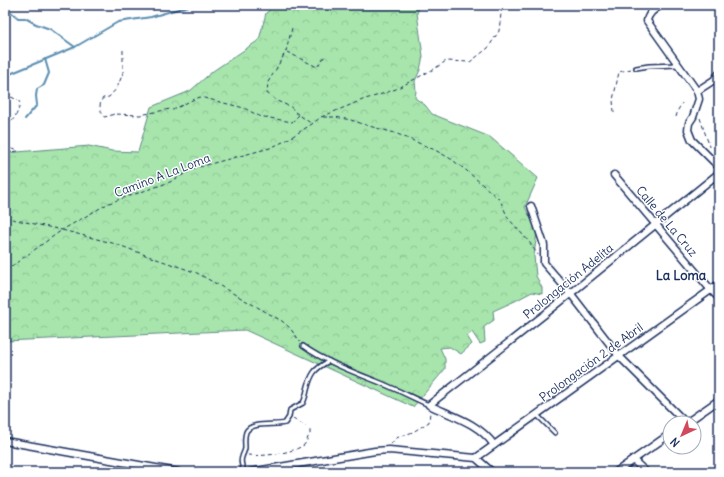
<svg xmlns="http://www.w3.org/2000/svg" width="724" height="477" viewBox="0 0 724 477" font-family="Delius,sans-serif">
<style>
.forest{fill:url(#forest-crowns);stroke:#618a85}
.lines{fill:none;stroke-linecap:round;stroke-linejoin:round}
.stream{stroke:#5b8eb0;stroke-width:2}
.lane-casing{stroke:#1b2f5e;stroke-width:6}
.street-casing{stroke:#1b2f5e;stroke-width:9}
.path{stroke:#1b2f5e;stroke-width:1;stroke-dasharray:4 3;stroke-linecap:butt}
.lane{stroke:#fff;stroke-width:3}
.street{stroke:#fff;stroke-width:6}
.labels{text-anchor:middle;dominant-baseline:central;stroke-width:3;stroke-linejoin:round;paint-order:stroke}
.street-label{font-size:12px;fill:#1b2f5e;stroke:#fff}
.neighbourhood-label{font-size:13px;font-weight:bold;fill:#1b2f5e;stroke:#fff}
</style>
<defs>
<pattern id="forest-crowns" width="20" height="18" patternUnits="userSpaceOnUse"><rect width="20" height="18" fill="#a7e5ac"/><path d="M2 6a3 3 0 1 1 6 0M12 15a3 3 0 1 1 6 0" fill="none" stroke="#8fc596"/></pattern>
</defs>
<rect width="100%" height="100%" fill="#fff"/>
<filter id="ink" filterUnits="userSpaceOnUse"><feTurbulence type="fractalNoise" baseFrequency=".025" numOctaves="2"/><feDisplacementMap in="SourceGraphic" scale="8" xChannelSelector="R" yChannelSelector="G"/><feConvolveMatrix kernelMatrix="1 2 1 2 8 2 1 2 1" color-interpolation-filters="sRGB"/></filter>
<g filter="url(#ink)">
<polygon class="forest" points="275,5 321,5 340,6 344,5 420,5 417,13 423,56 420,70 415,81 416,91 415,98 425,105 432,114 490,137 538,178 525,207 537,231 534,256 536,276 542,288 542,294 532,292 515,301 493,311 494,320 484,327 485,342 480,344 472,332 467,336 472,344 461,354 450,347 440,348 445,359 445,369 413,407 245,330 5,341 5,153 89,146 112,151 138,152 151,107 190,91 213,71 259,40 266,13"/>
<g class="lines">
<g class="stream">
<polyline points="5,7 18,18 25,18 36,24 50,29 75,47"/>
<polyline points="5,76 75,47 118,22 151,17 192,5"/>
<polyline points="25,119 37,105 36,96 37,89 44,85 49,73 45,59"/>
</g>
<defs>
<g id="lane">
<polyline points="636,68 649,66 678,65"/>
<path d="M303 346C322 360 353 372 376 381 394 388 411 397 429 405"/>
<polyline points="537,415 555,433"/>
<path d="M245 472C242 467 240 462 242 457 243 453 245 451 245 448 245 442 244 437 246 432 251 421 275 426 285 423L289 417 290 410 303 403C305 399 306 395 307 390 311 374 314 369 329 361"/>
</g>
<g id="street">
<path d="M661 5C655 9 648 13 647 21L697 91 699 99 693 117 689 123 688 130 692 140 719 167"/>
<polyline points="697,91 714,80 719,74"/>
<polyline points="614,175 711,290 719,298"/>
<polyline points="531,206 544,245 544,263 571,294 619,356 686,423"/>
<polyline points="686,423 719,400"/>
<polyline points="5,441 178,472"/>
<path d="M494 445C479 423 452 416 429 405L549 311 719 173"/>
<polyline points="476,458 719,284"/>
<polyline points="633,460 646,472"/>
<polyline points="250,472 375,451 389,450 476,458 492,472"/>
<polyline points="616,472 670,434"/>
</g>
</defs>
<use href="#lane" class="lane-casing"/>
<use href="#street" class="street-casing"/>
<g class="path">
<polyline points="292,28 286,51 275,71 268,82 267,93 277,101 291,107 295,112 312,124"/>
<path d="M123 50V73L117 88 109 97 103 98C98 105 100 110 104 117L109 116 114 114 140 115 170 109 173 110 190 101 200 97 244 108 259 116 292 122 299 115"/>
<polyline points="287,52 317,67 325,56"/>
<path d="M5 100 7 98 11 97 18 100 20 103C18 115 13 120 5 129"/>
<polyline points="614,112 613,100 619,72 631,69"/>
<polyline points="323,117 335,117 351,120 369,126 395,133 435,150 451,159 467,171 500,200 508,218 530,243 538,255"/>
<polyline points="676,117 678,110 682,103"/>
<polyline points="700,118 708,142 709,147"/>
<polyline points="5,147 8,147 12,149 17,150 18,151 5,153"/>
<polyline points="5,219 12,219 62,230 109,203 170,182 195,168 270,148 285,141 312,124 321,117 365,99 376,96 396,89 434,69 446,61 470,62 488,48 499,31 502,5"/>
<polyline points="5,270 12,266 62,230 116,244 148,256 197,273 282,321 290,328 300,342"/>
<polyline points="391,444 396,438 413,432 429,422 430,412"/>
<path d="M248 455C262 457 293 453 304 445 307 442 307 438 310 434V430L306 426 293 419"/>
</g>
<use href="#lane" class="lane"/>
<use href="#street" class="street"/>
</g>
</g>
<g class="labels">
<g class="street-label">
<text transform="translate(162 175) rotate(-21)">Camino A La Loma</text>
<text transform="translate(667 221) rotate(50)">Calle de La Cruz</text>
<text transform="translate(568 281) rotate(-39)">Prolongación Adelita</text>
<text transform="translate(591 362) rotate(-36)">Prolongación 2 de Abril</text>
</g>
<g class="neighbourhood-label">
<text x="681" y="275">La Loma</text>
</g>
</g>
<rect width="724" height="477" fill="none" stroke="#fff" stroke-width="20"/>
<rect x="10" y="10" width="704" height="457" fill="none" stroke="#1b2f5e" stroke-width="1.5" filter="url(#ink)"/>
<g transform="translate(682 435) rotate(224)"><circle r="19" fill="#ffffff" stroke="#a4acbf"/>
<path d="M0-3L7 15L0 10L-7 15Z" fill="#d1495b"/>
<text y="-6" font-size="11" font-weight="bold" text-anchor="middle" fill="#1b2f5e">N</text>
</g>
</svg>
